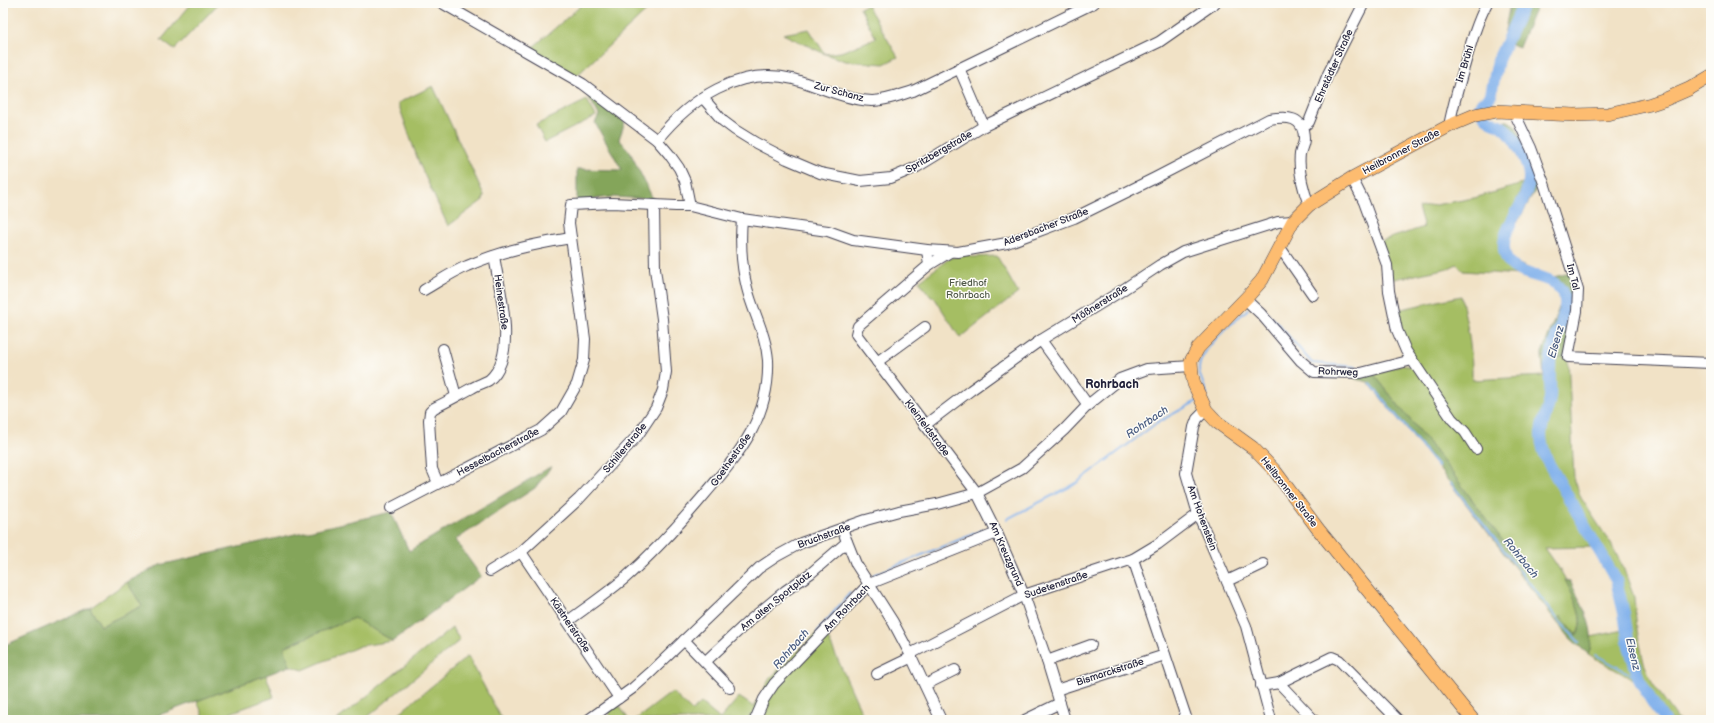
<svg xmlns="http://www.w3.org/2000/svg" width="1714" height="723" viewBox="0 0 1714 723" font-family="'Balsamiq Sans',sans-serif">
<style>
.green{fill:#a5be64;stroke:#647050}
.forest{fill:#84a55a;stroke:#53644a}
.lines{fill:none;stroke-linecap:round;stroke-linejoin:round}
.stream{stroke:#80b0eb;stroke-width:2}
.river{stroke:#80b0eb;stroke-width:12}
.minor-casing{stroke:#413f50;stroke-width:12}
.major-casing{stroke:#413f50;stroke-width:14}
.minor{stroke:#fff;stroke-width:10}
.major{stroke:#fdbc70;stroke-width:13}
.labels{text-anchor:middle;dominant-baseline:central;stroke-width:3;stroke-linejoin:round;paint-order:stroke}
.street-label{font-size:10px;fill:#22223b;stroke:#fdfcf7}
.park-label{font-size:10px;fill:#505949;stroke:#fdfcf7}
.water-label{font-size:11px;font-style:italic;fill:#485b81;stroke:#fdfcf7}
.quarter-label{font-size:12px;font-weight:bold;fill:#22223b;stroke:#fdfcf7}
</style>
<rect width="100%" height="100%" fill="#fdfcf7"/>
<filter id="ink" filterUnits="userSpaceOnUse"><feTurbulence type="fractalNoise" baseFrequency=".025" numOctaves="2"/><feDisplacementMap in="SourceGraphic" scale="8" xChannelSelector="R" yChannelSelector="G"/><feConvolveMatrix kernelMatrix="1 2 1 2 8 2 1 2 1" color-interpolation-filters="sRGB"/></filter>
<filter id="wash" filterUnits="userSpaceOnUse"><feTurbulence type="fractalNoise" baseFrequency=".012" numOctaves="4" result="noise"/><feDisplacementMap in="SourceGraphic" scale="16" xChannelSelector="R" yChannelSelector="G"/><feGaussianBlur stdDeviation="0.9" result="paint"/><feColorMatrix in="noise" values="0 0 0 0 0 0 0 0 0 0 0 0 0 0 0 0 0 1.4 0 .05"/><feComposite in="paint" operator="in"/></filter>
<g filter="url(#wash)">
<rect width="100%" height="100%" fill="#f1e2c6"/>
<g class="green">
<polygon points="192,3 219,3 175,49 173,49 161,40"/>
<polygon points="584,3 655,3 572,80 525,54"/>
<polygon points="867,5 898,57 884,64 845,61 825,54 783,34 809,29 825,54 841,52 876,38 860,8"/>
<polygon points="433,86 484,195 483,200 448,226 419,163 398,103"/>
<polygon points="587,100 596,116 545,142 536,125"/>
<polygon points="1523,184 1512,214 1502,231 1500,249 1507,266 1519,275 1463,271 1457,264 1449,268 1390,280 1381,241 1424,227 1418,208 1474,198"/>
<polygon points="967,254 971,257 997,256 1018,293 960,338 934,297 931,297 919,281 950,258"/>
<path d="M1461 296C1467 324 1473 351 1472 380L1544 376 1542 357H1568L1574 478 1581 498 1611 544 1623 567 1634 597 1637 630 1644 663 1653 684 1679 720H1663L1648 701 1635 681 1588 654 1590 649 1591 637 1624 630 1611 578 1594 547 1545 548C1558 566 1592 614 1576 635L1561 617 1556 621 1509 560 1514 556 1450 470 1372 372 1400 365 1414 367 1412 358 1400 329 1397 310Z"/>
<polygon points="127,582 142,606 101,626 90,608"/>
<polygon points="354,618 393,641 360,646 303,670 290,666 284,647"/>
<polygon points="823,627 862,713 849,720 752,720 750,715 748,720 635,720 672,692 692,711 701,703 720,719 739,697 754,707 770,678"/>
<polygon points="452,628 460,640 364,720 337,720"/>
<polygon points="468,656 502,720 391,720"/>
<polygon points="266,675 274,697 211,720 205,720 197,701"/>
<polygon points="618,704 629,720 613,720 608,711"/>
</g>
<g class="forest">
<polygon points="1510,3 1538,3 1519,47 1503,41"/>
<polygon points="583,87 625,122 619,139 630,152 653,199 611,197 577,201 577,169 622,170 595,123 599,115"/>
<path d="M1496 121H1508L1515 125 1541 180 1509 237 1505 248 1514 262 1547 276 1554 277 1573 272 1578 290 1568 357H1542V353L1563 297C1561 294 1559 290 1556 287 1553 285 1548 284 1544 283 1528 278 1509 275 1502 257 1495 238 1503 231 1512 215 1519 202 1526 183 1524 168 1523 154 1506 131 1496 121Z"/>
<polygon points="1372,372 1450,470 1514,556 1509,560 1443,474 1368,382 1355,379 1354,375"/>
<polygon points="552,466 535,488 455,540 481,576 393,641 354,618 284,647 290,666 146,720 3,720 3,646 90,608 101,626 142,606 127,582 160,565 391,512 409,551"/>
<path d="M1565 580 1570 581C1580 602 1599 631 1588 654L1571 639 1556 621 1561 616 1576 635C1588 622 1572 594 1565 580Z"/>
</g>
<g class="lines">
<g class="stream">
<polyline points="1264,310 1277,323 1312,363 1357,367"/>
<polyline points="1370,383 1438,467"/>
<path d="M1204 397 1207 394C1205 387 1200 378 1199 370 1198 350 1234 322 1248 309"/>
<polyline points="1451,483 1560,622 1579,642"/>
<polyline points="1007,519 1075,484 1158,422 1197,401"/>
<polyline points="873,575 983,530"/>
<polyline points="817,632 850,593"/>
<polyline points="1596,655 1639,679"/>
</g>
<path class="river" d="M1524 3 1498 60 1491 94 1488 100 1482 102 1480 106C1488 128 1496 118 1507 131 1517 142 1530 165 1529 180 1527 208 1492 234 1508 261 1521 281 1559 270 1565 300 1567 313 1558 330 1554 343 1553 351 1550 359 1550 367 1549 377 1551 387 1550 397 1549 410 1541 423 1541 435 1541 446 1545 455 1549 464L1616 580 1624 613 1629 646 1639 679 1651 700 1664 720"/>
</g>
</g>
<g filter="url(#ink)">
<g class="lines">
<defs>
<g id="minor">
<polyline points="442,3 583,84 657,140 669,154 679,168 685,181 690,206"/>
<polyline points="959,68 984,126"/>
<polyline points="703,98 723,121 735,130 756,143 787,159 820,173 860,181 891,178 917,167 984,126 1159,42 1215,3"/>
<polyline points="1514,112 1531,148 1545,186 1578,290 1577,311 1568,357 1711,363"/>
<path d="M1449 126C1453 105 1459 85 1465 64 1471 43 1477 22 1487 3"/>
<polyline points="1303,127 1309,122 1328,74 1364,3"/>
<path d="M657 140C690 99 739 66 793 79 819 86 845 100 872 101 886 101 900 95 913 91L1094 3"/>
<polyline points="1352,178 1364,202 1387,265 1389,291 1397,330 1406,351 1452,419 1465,432 1476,449"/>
<polyline points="1279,246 1313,295"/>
<polyline points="927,250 929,265 858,326 856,334 977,493 997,533 1024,595 1047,661 1065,720"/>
<polyline points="929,265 950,252"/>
<path d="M424 290C438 282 452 272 467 266 501 251 535 244 571 238"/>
<polyline points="1245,299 1261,314 1301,361 1314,372 1361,373 1412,360"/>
<polyline points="1041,340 1088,405"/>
<polyline points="443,349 456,396"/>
<polyline points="877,362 925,327"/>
<polyline points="1206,410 1197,419 1194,427 1186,473 1198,514 1246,626 1271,720"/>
<polyline points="925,425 971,390 1041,340 1118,293 1160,265 1183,252 1278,222 1293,221"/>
<path d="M438 483 432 469 429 420 430 412 434 408C447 402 459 395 472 388 477 385 484 383 489 380 519 355 499 289 494 256"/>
<path d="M391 508 541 430 561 412 577 384 584 360 585 339 569 223 571 205 612 203 676 206H690L742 219 828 231 853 240 927 250 958 252 1007 243 1074 218 1155 178 1269 119C1287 116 1304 116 1304 139 1304 144 1301 149 1300 154 1298 171 1303 189 1309 205"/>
<polyline points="842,529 856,564 893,622 910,654 941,720"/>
<polyline points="521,552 619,698"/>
<polyline points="1133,559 1187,720"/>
<polyline points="490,571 521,552 579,499 638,435 656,408 663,390 666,372 662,319 655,269 654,206"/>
<polyline points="1227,581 1263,564"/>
<path d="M568 621C587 607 606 594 624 579 651 555 676 528 699 501 718 479 738 456 752 430 763 409 769 384 768 360 766 334 753 312 747 288 741 264 740 242 742 219"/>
<polyline points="684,640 730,688"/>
<polyline points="910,654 1024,595 1133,559 1158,544 1198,514"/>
<polyline points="706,661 750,620 785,591 811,573 847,542"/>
<polyline points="1047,661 1091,645"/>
<polyline points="877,674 912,657"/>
<polyline points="1279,683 1314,720"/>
<polyline points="925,685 955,670"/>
<polyline points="1261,686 1279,683 1332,657 1339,660 1398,720"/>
<polyline points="1056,690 1165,655"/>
<polyline points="588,720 633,688 650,673 759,568 777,556 801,543 866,520 899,511 937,504 977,493 1022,468 1064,430 1088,405 1120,379 1147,369 1191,366"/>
<polyline points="755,720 764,699 774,684 869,584 997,533"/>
<polyline points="1025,720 1060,703"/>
</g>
<polyline id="major" points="1473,720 1318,529 1275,471 1253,448 1217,422 1206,410 1194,384 1192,375 1191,361 1198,348 1249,295 1262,280 1293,221 1309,205 1352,178 1449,126 1475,115 1496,111 1574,115 1607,114 1651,104 1666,99 1689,89 1711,76"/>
</defs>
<use href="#minor" class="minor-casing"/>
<use href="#major" class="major-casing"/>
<use href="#minor" class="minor"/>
<use href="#major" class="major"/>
</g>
</g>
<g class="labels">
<g class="street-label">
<text transform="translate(1465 64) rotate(-73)">Im Brühl</text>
<text transform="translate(1334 66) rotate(-66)">Ehrstädter Straße</text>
<text transform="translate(839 92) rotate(15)">Zur Schanz</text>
<text transform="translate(939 152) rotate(-30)">Spritzbergstraße</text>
<text transform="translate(1401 152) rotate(-28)">Heilbronner Straße</text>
<text transform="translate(1046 227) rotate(-21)">Adersbacher Straße</text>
<text transform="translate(1573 277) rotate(76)">Im Tal</text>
<text transform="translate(501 302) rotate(82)">Heinestraße</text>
<text transform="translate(1100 304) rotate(-32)">Mößnerstraße</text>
<text transform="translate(1338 372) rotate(2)">Rohrweg</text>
<text transform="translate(927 428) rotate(53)">Kleinfeldstraße</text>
<text transform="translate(625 448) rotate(-50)">Schillerstraße</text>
<text transform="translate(498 452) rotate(-28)">Hesselbacherstraße</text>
<text transform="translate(731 460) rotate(-55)">Goethestraße</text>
<text transform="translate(1289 492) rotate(52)">Heilbronner Straße</text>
<text transform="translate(1202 518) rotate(70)">Am Hohenstein</text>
<text transform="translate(824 536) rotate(-20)">Bruchstraße</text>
<text transform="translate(1006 554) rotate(66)">Am Kreuzgrund</text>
<text transform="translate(1056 585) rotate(-19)">Sudetenstraße</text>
<text transform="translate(776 601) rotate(-39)">Am alten Sportplatz</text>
<text transform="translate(847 608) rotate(-46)">Am Rohrbach</text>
<text transform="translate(570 625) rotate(56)">Kästnerstraße</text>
<text transform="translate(1110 672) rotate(-18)">Bismarckstraße</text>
</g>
<g class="park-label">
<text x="968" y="283">Friedhof<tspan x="968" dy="12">Rohrbach</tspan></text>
</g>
<g class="water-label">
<text transform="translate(1556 342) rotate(-74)">Elsenz</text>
<text transform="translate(1147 422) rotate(-34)">Rohrbach</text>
<text transform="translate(1521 558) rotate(51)">Rohrbach</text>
<text transform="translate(791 649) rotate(-49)">Rohrbach</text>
<text transform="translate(1633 654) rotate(77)">Elsenz</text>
</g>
<g class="quarter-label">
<text x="1112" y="384">Rohrbach</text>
</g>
</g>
<rect width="1714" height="723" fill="none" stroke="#fdfcf7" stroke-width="16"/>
</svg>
